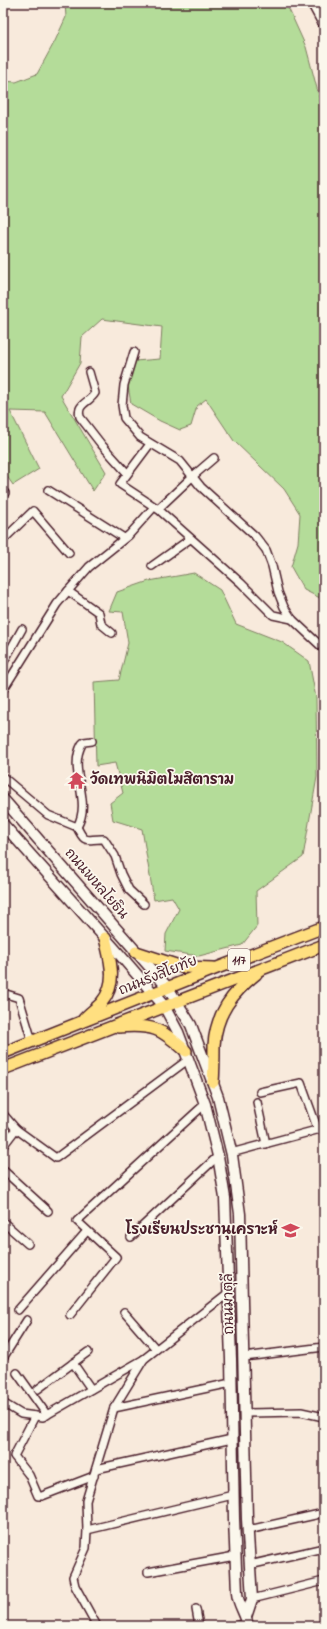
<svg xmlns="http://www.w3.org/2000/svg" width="327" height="1629" viewBox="0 0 327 1629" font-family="'Indie Flower','Playpen Sans Thai',sans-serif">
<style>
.green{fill:#b4dc99;stroke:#7f7e62}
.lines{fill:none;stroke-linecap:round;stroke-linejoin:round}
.street-casing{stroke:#4a1f2b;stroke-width:10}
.secondary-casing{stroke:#4a1f2b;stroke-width:13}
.primary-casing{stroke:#4a1f2b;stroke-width:14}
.street{stroke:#fbf7ec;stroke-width:7}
.secondary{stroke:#fbf7ec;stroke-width:10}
.primary{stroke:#ffdf80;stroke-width:11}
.labels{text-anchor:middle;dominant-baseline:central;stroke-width:3.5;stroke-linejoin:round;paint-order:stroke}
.shield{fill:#fbf7ec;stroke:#7f6065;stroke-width:1}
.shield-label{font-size:13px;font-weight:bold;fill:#4a1f2b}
.poi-label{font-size:14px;font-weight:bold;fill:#4a1f2b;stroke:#fbf7ec;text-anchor:start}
.street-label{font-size:14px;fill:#4a1f2b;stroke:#fbf7ec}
</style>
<rect width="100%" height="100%" fill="#f8eadc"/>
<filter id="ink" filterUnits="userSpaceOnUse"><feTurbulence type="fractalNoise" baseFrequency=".025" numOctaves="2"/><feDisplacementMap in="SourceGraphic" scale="8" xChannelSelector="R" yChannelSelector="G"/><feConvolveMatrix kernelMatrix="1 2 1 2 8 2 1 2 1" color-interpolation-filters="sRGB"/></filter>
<g filter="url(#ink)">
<g class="green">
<polygon points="65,3 286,3 306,47 324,115 324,600 304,590 291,567 298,543 300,514 284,489 234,441 206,399 197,406 191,426 180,430 160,421 131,404 128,386 135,361 160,359 162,327 102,319 82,337 80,363 61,396 106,472 93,491 45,412 10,411 39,469 13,485 6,475 3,475 3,81 16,82 37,74 55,41 66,17"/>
<polygon points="194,573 220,590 236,624 282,642 309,661 316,698 317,777 303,857 256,891 257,926 242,945 199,956 165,951 166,934 179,909 172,897 154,900 142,829 113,820 110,803 123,793 115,763 96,766 94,682 119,680 128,643 123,612 109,611 117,592 149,581"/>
</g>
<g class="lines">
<defs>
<g id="street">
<polyline points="311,3 324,27"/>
<polyline points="134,352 124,385 122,405 124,418 140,437 180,461 201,487 255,536 266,550 272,566 278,592 284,607 292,619 324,649"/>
<path d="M89 372 95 393C89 403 76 404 80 417L101 444 127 473"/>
<polyline points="150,444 120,484 158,509 241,583 273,615 292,619"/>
<polyline points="48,490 124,538"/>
<polyline points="3,494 5,493"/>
<polyline points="158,509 193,476 214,458"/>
<polyline points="3,540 33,511 69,553"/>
<polyline points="152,566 190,539"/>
<polyline points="68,591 99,613 101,624 112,633"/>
<polyline points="3,663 22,629"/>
<polyline points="3,690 57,604 68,591 89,567 129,535 154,507"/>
<path d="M3 777 48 815 77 827C86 846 87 838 104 839L115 856 121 874 129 890 144 904"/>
<path d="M77 827C93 799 67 771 82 744L84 742 92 741"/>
<polyline points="3,993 19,998 32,1041"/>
<polyline points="260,1092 301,1083 318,1130"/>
<polyline points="257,1102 266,1144"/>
<polyline points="3,1114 16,1129 56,1158 189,1059"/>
<polyline points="3,1146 16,1129"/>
<polyline points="231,1153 324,1128"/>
<polyline points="3,1170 48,1211"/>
<polyline points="3,1222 28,1244"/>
<polyline points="131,1237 218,1156"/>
<polyline points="18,1310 87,1231"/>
<polyline points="124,1312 156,1349"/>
<polyline points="70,1315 116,1257 77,1221 205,1104"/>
<polyline points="244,1357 324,1347"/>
<polyline points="3,1358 27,1320"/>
<polyline points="73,1363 91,1389"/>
<polyline points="17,1373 47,1415"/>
<polyline points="38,1389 88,1352"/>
<polyline points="3,1403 21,1414 43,1417 144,1359"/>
<polyline points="114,1408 231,1383"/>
<polyline points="245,1413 301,1412 324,1417"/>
<polyline points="35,1416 14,1456 29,1475 38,1496 42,1496 94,1476"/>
<polyline points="96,1469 232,1439"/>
<polyline points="87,1530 233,1495"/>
<polyline points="248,1530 324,1513"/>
<polyline points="249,1565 324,1548"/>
<polyline points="148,1572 235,1556"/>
<polyline points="252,1599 324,1581"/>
<polyline points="196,1609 199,1626"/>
<polyline points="97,1626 75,1586 73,1577 86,1548 87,1530 86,1501 114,1408 144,1359 228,1293"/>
<polyline points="236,1626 248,1623"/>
</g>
<g id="secondary">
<polyline points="3,799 168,988 191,1025 218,1097 232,1155 240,1214 247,1519 252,1599 246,1617"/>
<path d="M3 824 114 948 164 1006 178 1032 205 1104 218 1156 225 1198 231 1359 234 1519 237 1593C238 1605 246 1614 248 1626"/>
</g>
<g id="primary">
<polyline points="136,952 182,967 214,968"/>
<path d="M84 1019C89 1013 97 1008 102 1002 118 982 110 960 105 938"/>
<path d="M118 1027C153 1024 160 1028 186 1051"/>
<polyline points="3,1053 217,968 324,927"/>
<polyline points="3,1069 324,945"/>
<path d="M213 1082C214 1070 214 1057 214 1045 216 1014 232 993 256 974"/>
</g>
</defs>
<use href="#street" class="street-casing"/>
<use href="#secondary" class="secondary-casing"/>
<use href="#primary" class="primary-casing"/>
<use href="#street" class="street"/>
<use href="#secondary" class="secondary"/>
<use href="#primary" class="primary"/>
</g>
</g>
<defs>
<symbol id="temple-bare" viewBox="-9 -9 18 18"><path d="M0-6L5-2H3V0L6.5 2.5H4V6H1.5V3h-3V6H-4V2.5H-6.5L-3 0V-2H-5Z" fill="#d1495b" stroke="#fbf7ec" stroke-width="2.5" paint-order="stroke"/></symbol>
<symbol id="school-bare" viewBox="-9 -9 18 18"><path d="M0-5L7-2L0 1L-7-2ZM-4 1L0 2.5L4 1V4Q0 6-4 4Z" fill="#d1495b" stroke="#fbf7ec" stroke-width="2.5" paint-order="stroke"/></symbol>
</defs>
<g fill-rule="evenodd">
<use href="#temple-bare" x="64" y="768" width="25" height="25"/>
<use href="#school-bare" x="278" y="1218" width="25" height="25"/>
</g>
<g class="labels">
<rect class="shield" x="228" y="949" width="22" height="22" rx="3"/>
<g class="shield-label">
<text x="239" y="960">117</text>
</g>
<g class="poi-label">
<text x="90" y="780">วัดเทพนิมิตโฆสิตาราม</text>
<text x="278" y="1230" text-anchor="end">โรงเรียนประชานุเคราะห์</text>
</g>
<g class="street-label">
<text transform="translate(96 884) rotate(49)">ถนนพหลโยธิน</text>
<text transform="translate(158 976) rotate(-22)">ถนนรังสิโยทัย</text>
<text transform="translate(229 1304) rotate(-91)">ถนนมาตุลี</text>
</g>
</g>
<rect width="327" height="1629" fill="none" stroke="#fbf7ec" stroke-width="16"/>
<rect x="8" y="8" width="311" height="1613" fill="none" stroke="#4a1f2b" stroke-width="1.5" filter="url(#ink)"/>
</svg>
